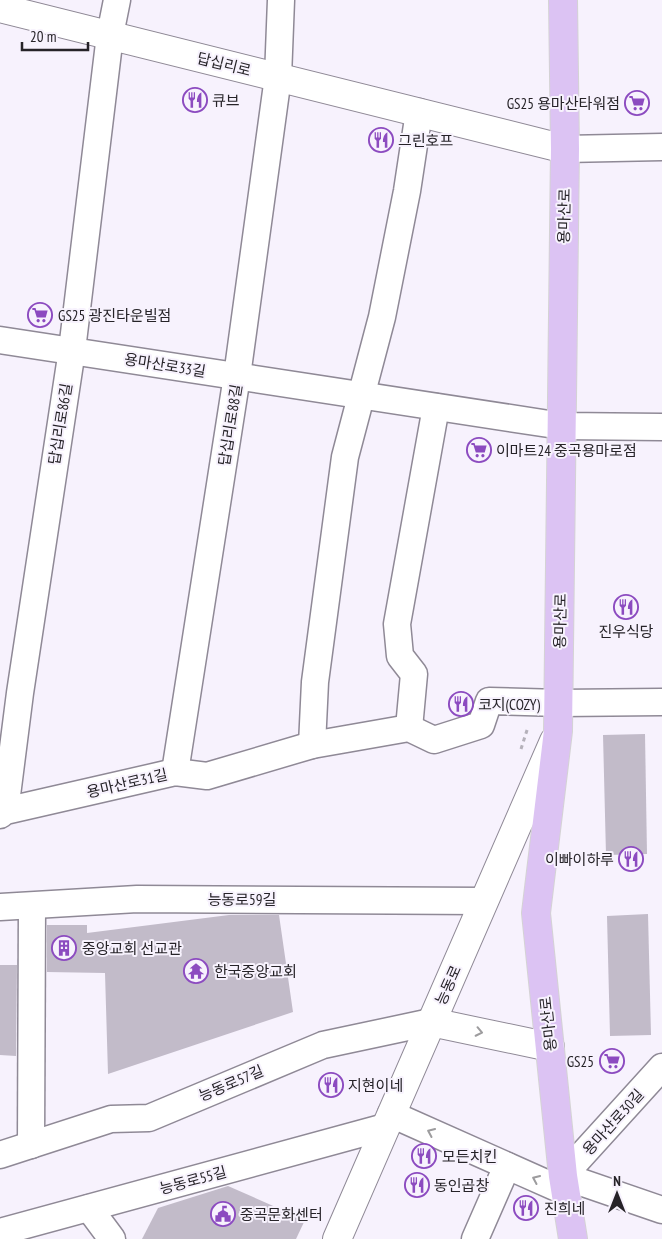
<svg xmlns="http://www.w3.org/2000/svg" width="662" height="1239" viewBox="0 0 662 1239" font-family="'PT Sans Narrow','Noto Sans KR',sans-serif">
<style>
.building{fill:#c2bbc9}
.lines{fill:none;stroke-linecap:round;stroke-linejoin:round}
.street-casing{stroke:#8f8996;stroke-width:29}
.secondary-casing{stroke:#8f8996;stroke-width:30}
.primary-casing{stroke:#d4d3d4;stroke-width:30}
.path{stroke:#b5b1ba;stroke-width:3;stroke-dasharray:4 4;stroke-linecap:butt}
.street{stroke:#fff;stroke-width:26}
.secondary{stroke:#fff;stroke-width:28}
.primary{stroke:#dcc3f3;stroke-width:28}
.oneway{stroke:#9d9c9e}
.labels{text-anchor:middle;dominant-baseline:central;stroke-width:4;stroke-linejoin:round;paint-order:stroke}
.street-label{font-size:15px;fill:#262328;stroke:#f7f2fd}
.poi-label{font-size:15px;fill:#262328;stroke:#f7f2fd;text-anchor:start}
</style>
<rect width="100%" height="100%" fill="#f7f2fd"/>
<g class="building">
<polygon points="645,734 647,854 606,855 603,735"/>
<polygon points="648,914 651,1035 610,1036 607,916"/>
<polygon points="229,915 279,915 293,1012 108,1074 105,973 47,972 47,925 87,925 87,933"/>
<polygon points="0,965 17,965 16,1056 0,1055"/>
<polygon points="228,1186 305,1220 296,1239 142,1239 158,1208"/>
</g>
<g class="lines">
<defs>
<g id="street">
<polyline points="565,149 662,147"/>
<polyline points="0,340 562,426 662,427"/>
<polyline points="409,728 414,674 400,656 397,624 436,407"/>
<polyline points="312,745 315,682 345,457 382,317 407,191 419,112"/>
<polyline points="175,772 237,376 278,77 281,0"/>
<polyline points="5,811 20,693 72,350 110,35 117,0"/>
<polyline points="0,815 5,811 175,772 207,776 312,745 409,728 434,740 481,725 489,701 559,703 662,702"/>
<polyline points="0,907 137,899 484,901"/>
<polyline points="662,1067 563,1176 662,1210"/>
<polyline points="391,1114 566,1192"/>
<polyline points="31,1145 32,906"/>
<polyline points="0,1155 111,1119 149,1118 323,1045 431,1022"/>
<polyline points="89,1208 112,1239"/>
<polyline points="0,1232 385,1127"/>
<polyline points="475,1239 507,1166"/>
</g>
<g id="secondary">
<polyline points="0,8 565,149"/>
<polyline points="431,1022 550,1047"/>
<polyline points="337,1239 554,741"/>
</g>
<polyline id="primary" points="563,0 565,149 558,731 536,913 563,1176 573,1239"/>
</defs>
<use href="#street" class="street-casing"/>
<use href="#secondary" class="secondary-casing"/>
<use href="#primary" class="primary-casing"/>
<polyline class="path" points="521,749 528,727"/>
<use href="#street" class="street"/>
<use href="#secondary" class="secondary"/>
<use href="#primary" class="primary"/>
</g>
<defs><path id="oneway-chevron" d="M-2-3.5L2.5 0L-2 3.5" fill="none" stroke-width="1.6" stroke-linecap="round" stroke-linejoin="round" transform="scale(1.25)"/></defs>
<g class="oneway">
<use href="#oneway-chevron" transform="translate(479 1032) rotate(12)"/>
<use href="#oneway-chevron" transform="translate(431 1132) rotate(-156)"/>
<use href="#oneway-chevron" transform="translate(536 1179) rotate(-156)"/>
</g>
<defs>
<symbol id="restaurant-ring" viewBox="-11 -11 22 22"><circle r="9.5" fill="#f7f2fd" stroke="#8c4bc0" stroke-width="1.5"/><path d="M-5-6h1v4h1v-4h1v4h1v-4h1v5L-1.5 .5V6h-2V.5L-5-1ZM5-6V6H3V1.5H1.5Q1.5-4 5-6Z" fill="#8c4bc0"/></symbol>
<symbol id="supermarket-ring" viewBox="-11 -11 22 22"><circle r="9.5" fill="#f7f2fd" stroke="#8c4bc0" stroke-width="1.5"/><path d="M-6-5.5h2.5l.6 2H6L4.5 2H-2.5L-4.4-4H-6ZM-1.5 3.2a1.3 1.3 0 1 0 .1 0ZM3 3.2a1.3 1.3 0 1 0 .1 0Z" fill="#8c4bc0"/></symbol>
<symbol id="building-ring" viewBox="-11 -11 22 22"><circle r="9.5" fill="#f7f2fd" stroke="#8c4bc0" stroke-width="1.5"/><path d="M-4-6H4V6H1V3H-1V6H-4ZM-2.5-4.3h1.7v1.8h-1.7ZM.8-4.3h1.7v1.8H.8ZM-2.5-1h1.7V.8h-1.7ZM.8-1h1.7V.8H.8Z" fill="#8c4bc0"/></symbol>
<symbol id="temple-ring" viewBox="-11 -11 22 22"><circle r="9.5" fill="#f7f2fd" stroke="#8c4bc0" stroke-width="1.5"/><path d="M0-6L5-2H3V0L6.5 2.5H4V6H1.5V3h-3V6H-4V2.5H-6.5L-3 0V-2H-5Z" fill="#8c4bc0"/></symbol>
<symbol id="civic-ring" viewBox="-11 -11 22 22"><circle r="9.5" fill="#f7f2fd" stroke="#8c4bc0" stroke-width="1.5"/><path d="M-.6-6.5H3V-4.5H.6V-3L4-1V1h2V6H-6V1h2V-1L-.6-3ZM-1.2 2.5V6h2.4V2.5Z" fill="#8c4bc0"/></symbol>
</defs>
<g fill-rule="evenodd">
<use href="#restaurant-ring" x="181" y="86" width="28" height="28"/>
<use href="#supermarket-ring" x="623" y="89" width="28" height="28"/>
<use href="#restaurant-ring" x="367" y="126" width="28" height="28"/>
<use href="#supermarket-ring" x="26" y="301" width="28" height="28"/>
<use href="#supermarket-ring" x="465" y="436" width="28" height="28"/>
<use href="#restaurant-ring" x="612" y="593" width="28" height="28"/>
<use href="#restaurant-ring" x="447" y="690" width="28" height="28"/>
<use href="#restaurant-ring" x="617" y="845" width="28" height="28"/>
<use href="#building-ring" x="50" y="934" width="28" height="28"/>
<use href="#temple-ring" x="182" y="957" width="28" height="28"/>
<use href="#supermarket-ring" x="598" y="1047" width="28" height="28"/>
<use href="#restaurant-ring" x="317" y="1071" width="28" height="28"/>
<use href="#restaurant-ring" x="410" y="1142" width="28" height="28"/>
<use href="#restaurant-ring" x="403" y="1171" width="28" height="28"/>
<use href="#restaurant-ring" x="512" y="1194" width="28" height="28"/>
<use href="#civic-ring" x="209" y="1200" width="28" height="28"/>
</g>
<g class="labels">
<g class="street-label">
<text transform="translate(224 64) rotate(14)">답십리로</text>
<text transform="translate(564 216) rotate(-89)">용마산로</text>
<text transform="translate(165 365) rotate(9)">용마산로33길</text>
<text transform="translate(60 424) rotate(-81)">답십리로86길</text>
<text transform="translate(230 425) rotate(-81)">답십리로88길</text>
<text transform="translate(560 621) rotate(-89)">용마산로</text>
<text transform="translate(127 783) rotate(-13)">용마산로31길</text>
<text x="242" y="899">능동로59길</text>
<text transform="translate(448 985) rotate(-66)">능동로</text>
<text transform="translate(548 1024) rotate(-96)">용마산로</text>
<text transform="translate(231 1083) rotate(-23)">능동로57길</text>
<text transform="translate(613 1122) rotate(-48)">용마산로30길</text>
<text transform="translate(193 1180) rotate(-15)">능동로55길</text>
</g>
<g class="poi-label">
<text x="212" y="100">큐브</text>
<text x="620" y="103" text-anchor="end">GS25 용마산타워점</text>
<text x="398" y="140">그린호프</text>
<text x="58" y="315">GS25 광진타운빌점</text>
<text x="496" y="450">이마트24 중곡용마로점</text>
<text x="626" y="631" text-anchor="middle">진우식당</text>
<text x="478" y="704">코지(COZY)</text>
<text x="614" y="859" text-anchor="end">이빠이하루</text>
<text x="82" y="948">중앙교회 선교관</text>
<text x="214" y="971">한국중앙교회</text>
<text x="594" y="1061" text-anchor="end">GS25</text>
<text x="348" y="1085">지현이네</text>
<text x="442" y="1156">모든치킨</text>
<text x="434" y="1185">동인곱창</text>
<text x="544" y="1208">진희네</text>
<text x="240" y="1214">중곡문화센터</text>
</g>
</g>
<g transform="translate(617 1194)" stroke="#f7f2fd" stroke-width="4" paint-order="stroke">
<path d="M0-4L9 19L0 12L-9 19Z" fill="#262328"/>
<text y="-8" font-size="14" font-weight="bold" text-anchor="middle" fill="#262328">N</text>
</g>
<path d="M22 42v8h66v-8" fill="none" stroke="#262328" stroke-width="2.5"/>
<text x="30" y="42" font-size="15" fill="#262328" stroke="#f7f2fd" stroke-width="4" paint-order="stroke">20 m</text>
</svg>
